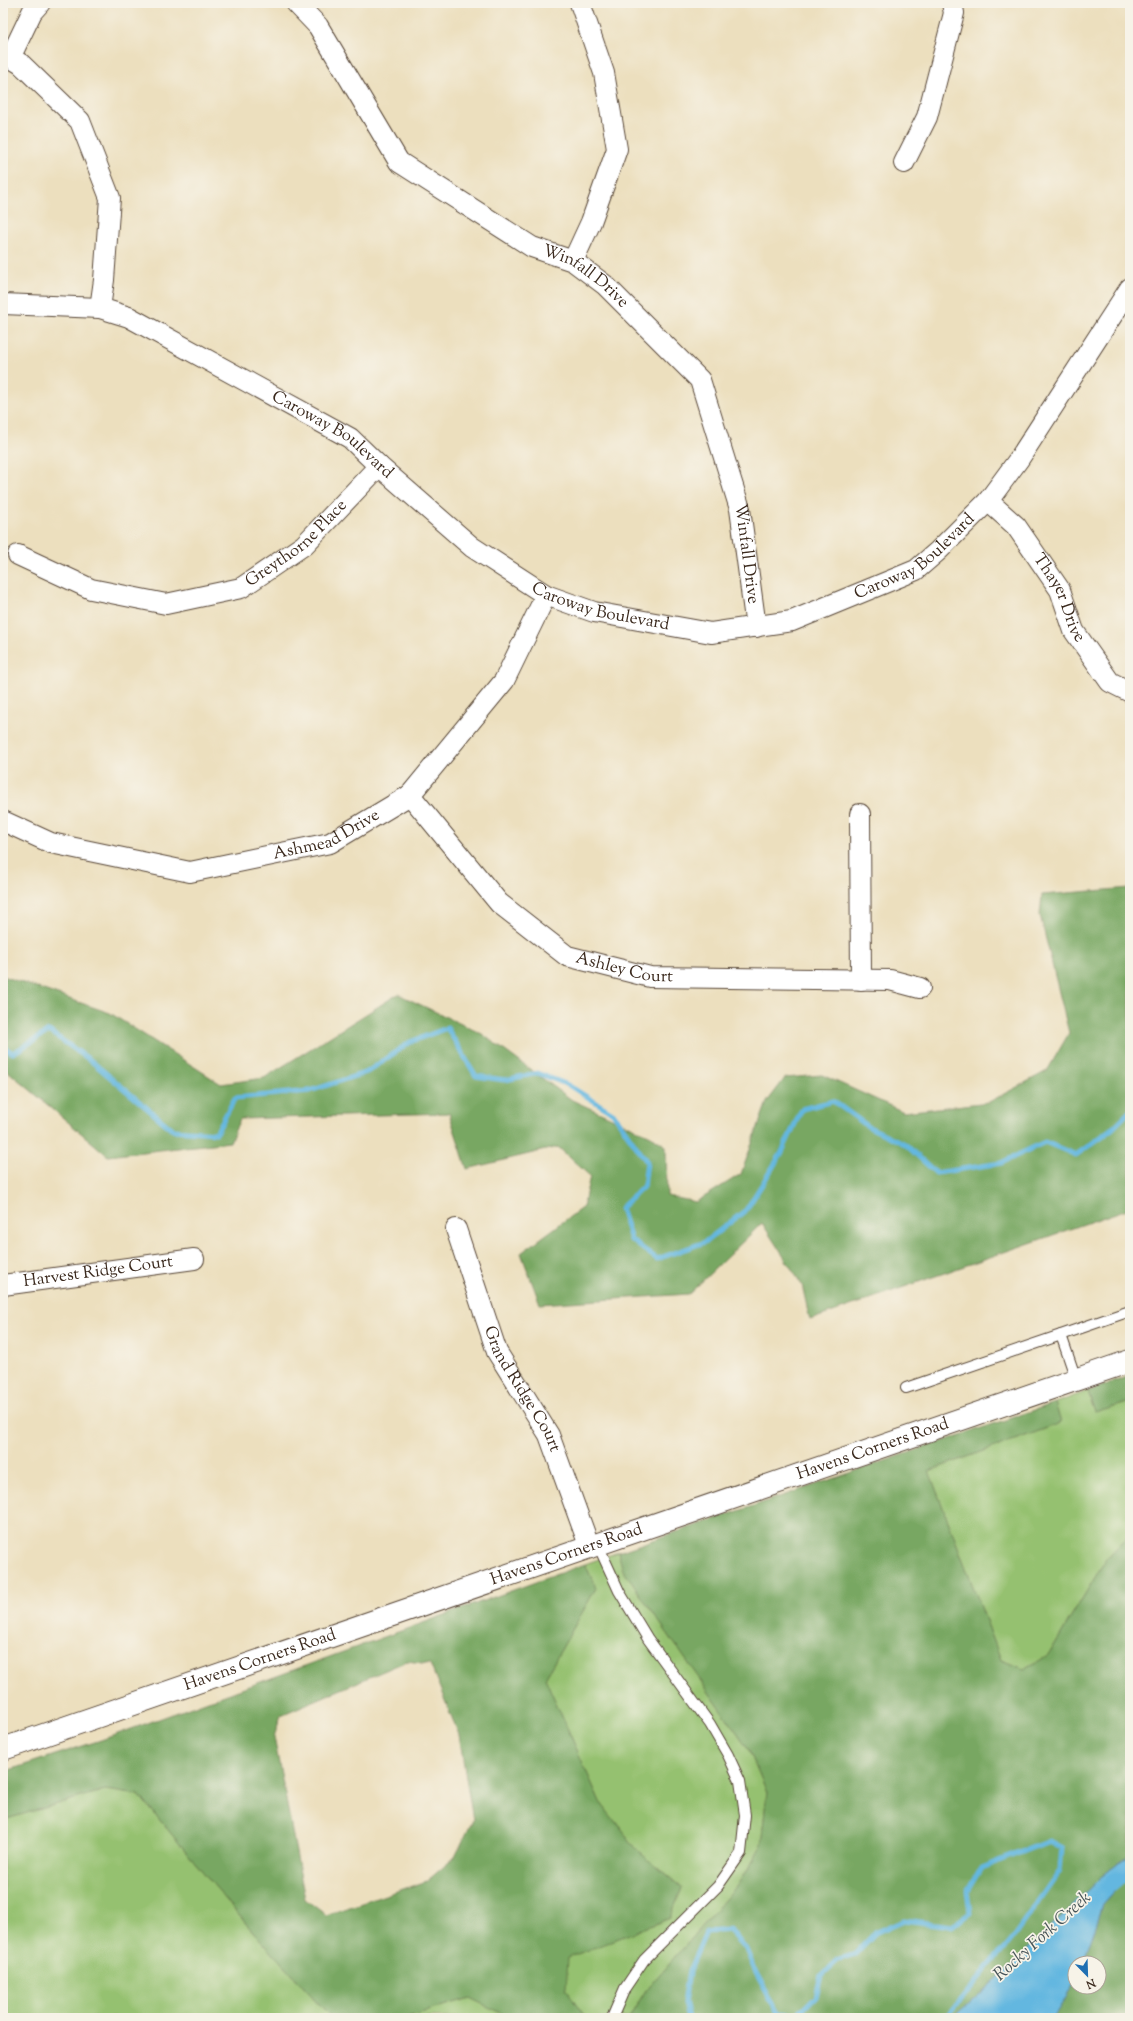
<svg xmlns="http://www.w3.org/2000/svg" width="1133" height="2021" viewBox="0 0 1133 2021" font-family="'Sorts Mill Goudy',serif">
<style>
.green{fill:#95c16f;stroke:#687646}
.forest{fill:#78a762;stroke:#5a6840;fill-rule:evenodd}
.water{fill:#64b7e0;stroke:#50707f}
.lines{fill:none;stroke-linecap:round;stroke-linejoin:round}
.stream{stroke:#64b7e0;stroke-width:5}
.service-casing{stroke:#564536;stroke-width:12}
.minor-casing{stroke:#564536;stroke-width:22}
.primary-casing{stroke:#564536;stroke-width:24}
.service{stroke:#fff;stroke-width:10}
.minor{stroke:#fff;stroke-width:20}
.primary{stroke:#fff;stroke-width:22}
.labels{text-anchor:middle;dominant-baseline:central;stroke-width:3.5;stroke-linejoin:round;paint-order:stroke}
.street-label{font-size:17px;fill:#3b2a1e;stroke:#f7f3e8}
.water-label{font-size:18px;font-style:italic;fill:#475458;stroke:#f7f3e8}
</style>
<rect width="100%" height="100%" fill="#f7f3e8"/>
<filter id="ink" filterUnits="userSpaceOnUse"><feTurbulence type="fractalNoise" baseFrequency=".025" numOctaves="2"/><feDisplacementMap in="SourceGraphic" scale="8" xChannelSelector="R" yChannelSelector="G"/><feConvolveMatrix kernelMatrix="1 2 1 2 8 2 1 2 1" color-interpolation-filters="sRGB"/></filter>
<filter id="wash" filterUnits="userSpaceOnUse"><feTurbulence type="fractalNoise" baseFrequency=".012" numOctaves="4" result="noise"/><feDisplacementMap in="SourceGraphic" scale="16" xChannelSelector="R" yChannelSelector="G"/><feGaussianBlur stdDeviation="0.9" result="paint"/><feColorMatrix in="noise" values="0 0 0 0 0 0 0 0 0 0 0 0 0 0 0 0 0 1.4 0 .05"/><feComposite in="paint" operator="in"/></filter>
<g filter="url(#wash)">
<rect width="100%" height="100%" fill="#ecdfbe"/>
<g class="green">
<polygon points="1088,1391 1095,1413 1130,1402 1130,1534 1106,1559 1048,1656 1024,1669 1001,1660 929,1471 1061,1423 1055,1403"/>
<polygon points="618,1552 623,1570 748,1748 767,1792 761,1846 741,1881 646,1990 629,2018 586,2018 565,1989 567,1958 670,1918 682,1888 638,1851 600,1802 545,1678 596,1588 585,1564"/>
<polygon points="105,1790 139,1795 248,1926 332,2018 3,2018 3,1820"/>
<polygon points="470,1998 511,2018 404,2018"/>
</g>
<g class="forest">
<polygon points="1130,888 1130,1208 810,1320 802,1285 762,1223 689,1294 540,1304 521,1253 583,1207 590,1176 558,1147 467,1169 449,1113 240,1119 230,1142 108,1156 3,1067 3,976 110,1013 221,1084 264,1078 398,994 482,1034 572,1100 651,1136 666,1146 667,1196 696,1202 741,1174 767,1102 785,1078 822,1075 904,1112 989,1102 1047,1071 1069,1033 1040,915 1042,895"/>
<polygon points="1130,1376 1130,1402 1095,1413 1088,1391"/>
<polygon points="1055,1403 1061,1423 929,1471 1001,1660 1024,1669 1048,1656 1106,1559 1130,1534 1130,1854 1101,1877 1011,1966 953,2018 629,2018 646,1990 741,1881 761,1846 767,1792 748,1748 623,1570 618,1552"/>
<path d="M585 1564 596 1588 545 1678 600 1802 638 1851 682 1888 670 1918 568 1958 566 1989 586 2018H511L470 1998 404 2018H332L248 1926 139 1795 105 1790 3 1820V1772L101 1740ZM407 1661 430 1664 459 1735 473 1820 455 1857 427 1881 326 1915 305 1899 274 1737 281 1715Z"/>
<polygon points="1130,1875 1130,2018 1053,2018 1075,1983 1075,1987 1099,1987 1099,1963 1083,1963 1103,1905"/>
</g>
<polygon class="water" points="1130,1854 1130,1875 1103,1905 1083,1963 1075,1963 1075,1983 1053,2018 953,2018 1011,1966 1101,1877"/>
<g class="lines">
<g class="stream">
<polyline points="3,1047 13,1053 49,1031 90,1060 173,1130 216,1133 235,1098 310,1091 367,1072 410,1042 447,1028 476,1076 505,1080 538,1073 568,1085 613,1113 647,1162 644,1186 621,1208 631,1240 657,1259 705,1242 746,1210 781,1154 802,1109 833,1101 869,1127 905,1144 936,1173 1001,1163 1045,1142 1076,1155 1112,1129 1130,1111"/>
<polyline points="1115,1889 1130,1876"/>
<polyline points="688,2018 684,2003 689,1971 706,1932 729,1930 745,1947 756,1973 778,2013 798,2015 816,1997 821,1975 837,1960 855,1954 875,1933 904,1920 952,1926 970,1913 967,1891 981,1868 1049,1841 1062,1848 1060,1870 1012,1938 946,2018"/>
</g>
</g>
</g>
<g filter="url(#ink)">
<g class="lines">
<defs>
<g id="service">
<polyline points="1061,1335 1130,1311"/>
<polyline points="906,1388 1061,1335 1076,1379"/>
<polyline points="598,1545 619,1591 648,1639 710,1724 728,1755 740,1781 745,1815 741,1853 718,1886 644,1960 625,1988 612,2018"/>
</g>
<g id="minor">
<path id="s1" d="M296 3 318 26 399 162 532 247 573 261 605 285 700 380 740 509 756 627"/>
<polyline points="3,53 21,64 80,121 110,198 104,280 100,308"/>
<polyline points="11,56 32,12 40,3"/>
<polyline points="904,163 927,117 954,13 952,3"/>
<polyline points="573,261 591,222 617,149 604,73 580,3"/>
<path id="s2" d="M3 304 100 308 129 317 350 438 379 466 472 547 546 595 594 612 711 633 792 621 916 570 938 551 988 501 1019 459 1130 288"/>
<path id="s3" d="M988 501 1016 526 1060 590 1074 631 1110 682 1130 692"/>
<path id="s4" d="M18 555 91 589 166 604 241 588 304 545 379 466"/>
<path id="s5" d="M410 795 499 903 567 956 650 977 890 980 920 988"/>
<polyline points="860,814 861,980"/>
<path id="s6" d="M3 821 51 843 190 872 330 843 410 795 504 681 546 595"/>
<path id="s7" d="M456 1229 497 1352 549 1435 590 1548"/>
<path id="s8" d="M3 1285 194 1259"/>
</g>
<g id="primary">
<path id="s9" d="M3 1749 1130 1361"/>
</g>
</defs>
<use href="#service" class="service-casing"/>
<use href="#minor" class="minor-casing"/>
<use href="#primary" class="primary-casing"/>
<use href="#service" class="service"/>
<use href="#minor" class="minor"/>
<use href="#primary" class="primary"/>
</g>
</g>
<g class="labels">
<g class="street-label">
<text stroke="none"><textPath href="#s1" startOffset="410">Winfall Drive</textPath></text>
<text stroke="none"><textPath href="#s2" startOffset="363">Caroway Boulevard</textPath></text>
<text stroke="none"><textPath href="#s4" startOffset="305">Greythorne Place</textPath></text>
<text stroke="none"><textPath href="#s1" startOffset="746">Winfall Drive</textPath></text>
<text stroke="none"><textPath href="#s2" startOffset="1023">Caroway Boulevard</textPath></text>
<text stroke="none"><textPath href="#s3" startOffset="122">Thayer Drive</textPath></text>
<text stroke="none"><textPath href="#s2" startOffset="687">Caroway Boulevard</textPath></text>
<text stroke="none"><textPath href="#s6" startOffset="337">Ashmead Drive</textPath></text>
<text stroke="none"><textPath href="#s5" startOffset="285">Ashley Court</textPath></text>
<text stroke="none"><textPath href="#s8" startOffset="96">Harvest Ridge Court</textPath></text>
<text stroke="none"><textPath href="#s7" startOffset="174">Grand Ridge Court</textPath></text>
<text stroke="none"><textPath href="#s9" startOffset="920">Havens Corners Road</textPath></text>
<text stroke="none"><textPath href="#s9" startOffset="596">Havens Corners Road</textPath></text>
<text stroke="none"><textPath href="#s9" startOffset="272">Havens Corners Road</textPath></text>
</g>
<g class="water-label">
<text transform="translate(1043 1937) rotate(-42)">Rocky Fork Creek</text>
</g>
</g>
<rect width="1133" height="2021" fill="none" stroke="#f7f3e8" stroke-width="16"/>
<g transform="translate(1087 1975) rotate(157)"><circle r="19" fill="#f7f3e8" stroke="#aca397"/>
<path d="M0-3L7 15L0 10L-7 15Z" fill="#1f6fb2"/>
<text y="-6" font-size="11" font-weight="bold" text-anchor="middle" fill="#3b2a1e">N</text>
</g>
</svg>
